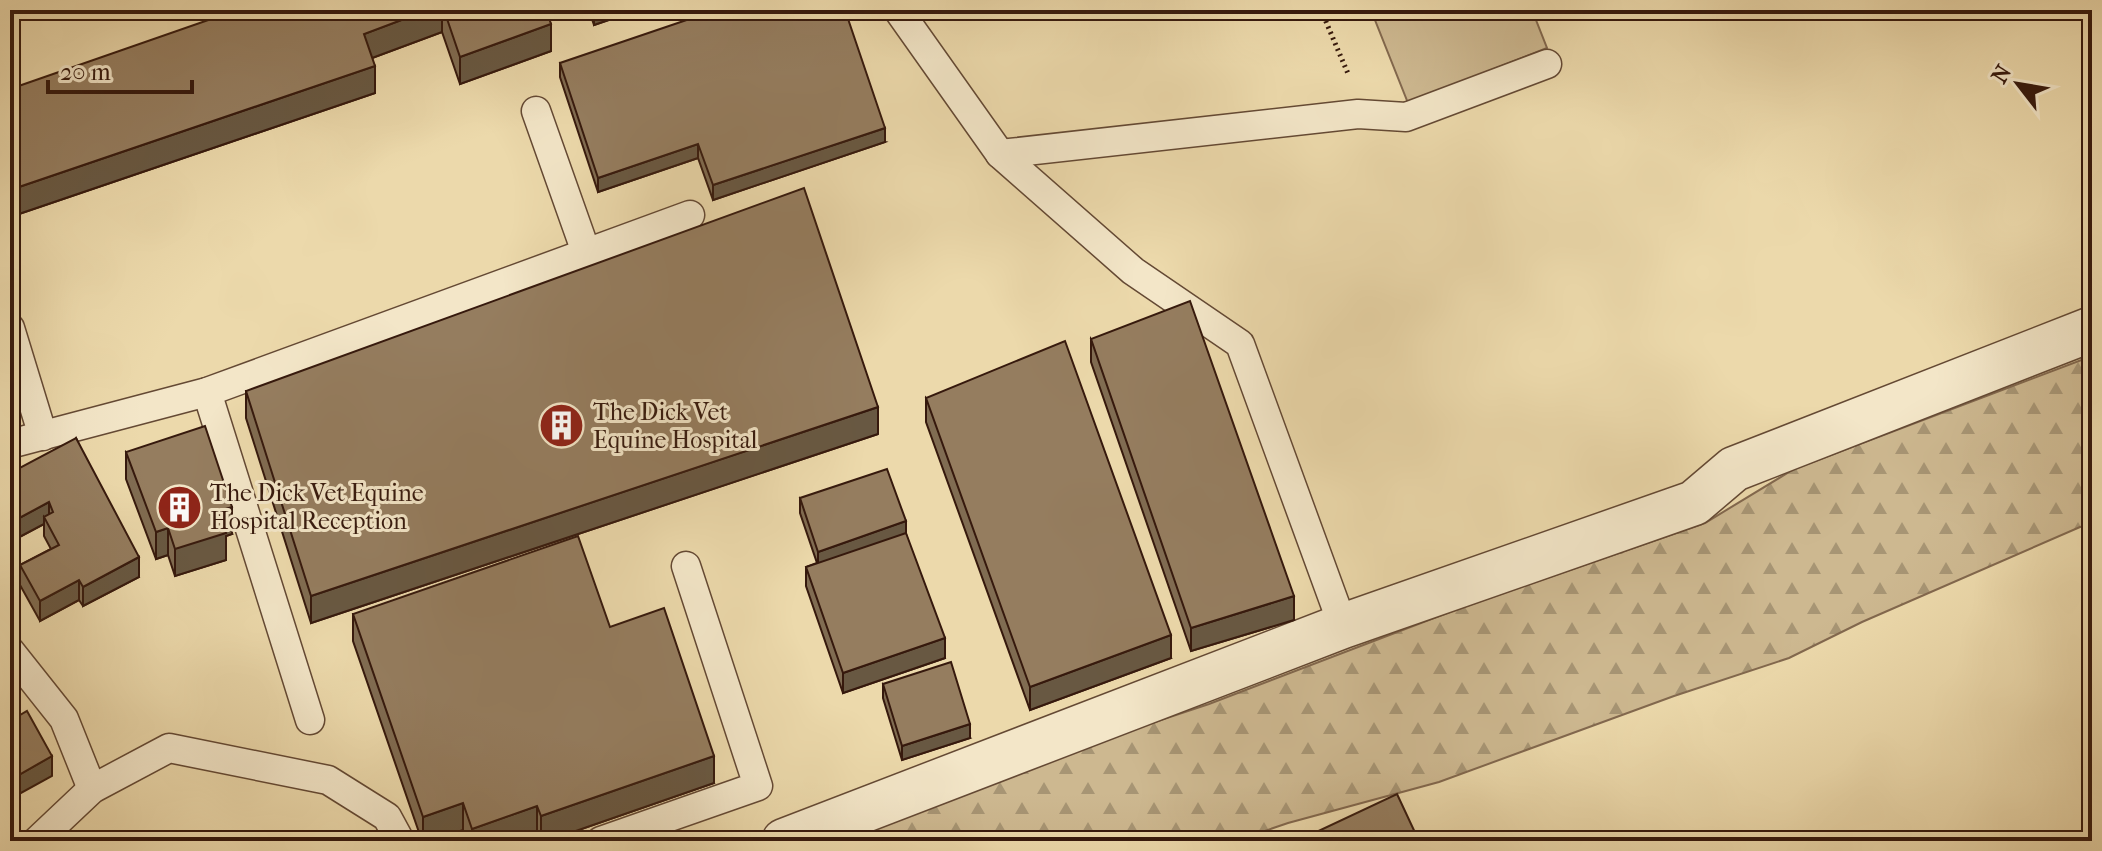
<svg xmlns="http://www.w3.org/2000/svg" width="2102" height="851" viewBox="0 0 2102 851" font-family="'IM FELL French Canon',serif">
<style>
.grass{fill:#cdb890;stroke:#82684e;stroke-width:2}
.forest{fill:url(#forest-firs);stroke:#82684e;stroke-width:2}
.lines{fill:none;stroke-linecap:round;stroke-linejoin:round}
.service-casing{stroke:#644934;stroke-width:31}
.minor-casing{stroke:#644934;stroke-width:47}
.path{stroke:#36190d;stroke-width:5;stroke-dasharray:2 4;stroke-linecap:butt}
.service{stroke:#f3e6c8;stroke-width:28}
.minor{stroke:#f3e6c8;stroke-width:44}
.wall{fill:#806c52;stroke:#36190d;stroke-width:2}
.shaded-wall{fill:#685842;stroke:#36190d;stroke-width:2}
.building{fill:#957d5f;stroke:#36190d;stroke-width:2}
.labels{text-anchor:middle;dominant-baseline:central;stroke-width:6;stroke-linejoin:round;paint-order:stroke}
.poi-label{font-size:24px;fill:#36190d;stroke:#f3e6c8;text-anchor:start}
</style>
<defs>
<pattern id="forest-firs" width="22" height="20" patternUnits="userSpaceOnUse" patternTransform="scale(2)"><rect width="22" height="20" fill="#cdb890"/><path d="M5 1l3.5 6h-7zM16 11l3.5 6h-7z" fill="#a79574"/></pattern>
</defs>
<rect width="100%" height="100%" fill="#ecd9ab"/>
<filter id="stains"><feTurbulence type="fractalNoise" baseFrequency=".0025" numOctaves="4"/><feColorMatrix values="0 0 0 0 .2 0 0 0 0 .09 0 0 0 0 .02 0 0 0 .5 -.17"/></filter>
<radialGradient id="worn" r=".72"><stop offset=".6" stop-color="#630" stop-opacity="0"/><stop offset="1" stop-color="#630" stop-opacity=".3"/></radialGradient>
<polygon class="grass" points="1371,10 1532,10 1547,48 1408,103"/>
<polygon class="forest" points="2092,356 2092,525 2080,527 1862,622 1789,658 1674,696 1439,782 1288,823 1235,841 823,841 1040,760 1209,704 1455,610 1705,523 1794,469"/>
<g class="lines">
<defs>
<g id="service">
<polyline points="898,10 1000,154 1133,271 1240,344 1343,626"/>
<polyline points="536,111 587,255"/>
<polyline points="1000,154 1358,114 1406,117 1547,64"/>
<polyline points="10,328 43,436"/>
<polyline points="207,392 310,720"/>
<polyline points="10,444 207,392 690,215"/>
<polyline points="10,651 64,719 92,789"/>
<polyline points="37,841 92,789 169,748 328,780 387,817 400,841"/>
<polyline points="601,841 758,786 686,566"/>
</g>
<polyline id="minor" points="784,841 1343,626 1694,503 1734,469 2092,329"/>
</defs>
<use href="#service" class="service-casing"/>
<use href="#minor" class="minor-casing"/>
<polyline class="path" points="1321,10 1349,76"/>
<use href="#service" class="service"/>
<use href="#minor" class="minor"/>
</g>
<g class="wall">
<polygon points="370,10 546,10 551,51 460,84 442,32 372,58 375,93 10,217 10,89 360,13"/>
<polygon points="589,10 638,10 594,25"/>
<polygon points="560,63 885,142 713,200 698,158 598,192 560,77"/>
<polygon points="1091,339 1294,620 1191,651 1091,362"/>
<polygon points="246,391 878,434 311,623 246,418"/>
<polygon points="926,398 1171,658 1030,710 926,422"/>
<polygon points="76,438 139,577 83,606 79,600 40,621 20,585 20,565 51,549 44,536 44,524 10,542"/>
<polygon points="126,452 232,534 226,536 226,560 175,576 168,555 156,559 126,479"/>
<polygon points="800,498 906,534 945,658 843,693 806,586 806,567 817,563 800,513"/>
<polygon points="353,614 610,627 714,783 547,841 540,841 537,833 515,841 467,841 463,830 432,841 422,841 353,641"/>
<polygon points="883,684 970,738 902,760 883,698"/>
</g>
<g class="shaded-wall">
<polygon points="428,10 442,10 442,32 364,61 364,34"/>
<polygon points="594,10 638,10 594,25"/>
<polygon points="551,24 551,51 460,84 460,57"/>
<polygon points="375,66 375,93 10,217 10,190"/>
<polygon points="885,128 885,142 713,200 713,185"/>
<polygon points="698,144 698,158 598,192 598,178"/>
<polygon points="878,407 878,434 311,623 311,596"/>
<polygon points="49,502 49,522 44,517 44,524 10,542 10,523"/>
<polygon points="232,507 232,534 226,536 226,560 175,576 175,549 219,511"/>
<polygon points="906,521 906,536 818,566 818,552"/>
<polygon points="168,528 168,555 156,559 156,532"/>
<polygon points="139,557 139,577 83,606 83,587"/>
<polygon points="79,580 79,600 40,621 40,601"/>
<polygon points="1294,596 1294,620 1191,651 1191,628"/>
<polygon points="1171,635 1171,658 1030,710 1030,687"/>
<polygon points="945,638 945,658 843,693 843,673"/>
<polygon points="14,692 14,707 10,709 10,695"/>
<polygon points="970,724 970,738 902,760 902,746"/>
<polygon points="52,756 52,776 10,799 10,780"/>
<polygon points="714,756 714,783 547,841 541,841 541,816"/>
<polygon points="463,803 463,830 432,841 423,841 423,817"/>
<polygon points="537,806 537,833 515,841 472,841 472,829"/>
</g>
<g class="building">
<polygon points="237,10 359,10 360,13 370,10 428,10 364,34 375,66 10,190 10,89"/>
<polygon points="444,10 546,10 551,24 460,57"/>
<polygon points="716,10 845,10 885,128 713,185 698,144 598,178 560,63"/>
<polygon points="804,188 878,407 311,596 246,391"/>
<polygon points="1190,301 1294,596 1191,628 1091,339"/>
<polygon points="1065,341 1171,635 1030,687 926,398"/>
<polygon points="205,426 232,507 219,511 226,533 175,549 168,528 156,532 126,452"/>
<polygon points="76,438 139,557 83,587 79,580 40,601 20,565 59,545 44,517 53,512 49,502 10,523 10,473"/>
<polygon points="887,469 906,521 818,552 800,498"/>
<polygon points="906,533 945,638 843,673 806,567"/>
<polygon points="578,536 610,627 664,608 714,756 541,816 537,806 472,829 463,803 423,817 353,614"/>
<polygon points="951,662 970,724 902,746 883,684"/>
<polygon points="27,711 52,756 10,780 10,721"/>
<polygon points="1397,794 1419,841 1315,841 1312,834"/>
</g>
<defs>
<symbol id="building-disc" viewBox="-11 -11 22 22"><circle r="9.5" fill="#8f2418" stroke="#f3e6c8"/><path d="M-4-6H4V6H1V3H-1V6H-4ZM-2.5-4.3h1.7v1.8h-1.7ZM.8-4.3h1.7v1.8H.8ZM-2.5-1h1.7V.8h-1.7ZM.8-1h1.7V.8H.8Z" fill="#fff"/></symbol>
</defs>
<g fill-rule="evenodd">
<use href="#building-disc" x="536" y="400" width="51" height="51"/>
<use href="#building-disc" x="154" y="482" width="51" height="51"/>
</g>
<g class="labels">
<g class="poi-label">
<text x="593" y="412">The Dick Vet<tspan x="593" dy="28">Equine Hospital</tspan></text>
<text x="210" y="493">The Dick Vet Equine<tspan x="210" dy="28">Hospital Reception</tspan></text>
</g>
</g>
<rect width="2102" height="851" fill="none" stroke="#ecd9ab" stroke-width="40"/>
<rect x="12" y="12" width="2078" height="827" fill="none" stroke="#36190d" stroke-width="4"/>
<rect x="20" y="20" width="2062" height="811" fill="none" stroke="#36190d" stroke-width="2"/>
<g transform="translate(2018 84) rotate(301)" stroke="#f3e6c8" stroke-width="6" paint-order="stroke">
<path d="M0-6L14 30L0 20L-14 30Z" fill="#36190d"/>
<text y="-12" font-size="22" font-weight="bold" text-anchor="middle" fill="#36190d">N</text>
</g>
<path d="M48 80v12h144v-12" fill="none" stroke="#36190d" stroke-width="4"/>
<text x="60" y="80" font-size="24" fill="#36190d" stroke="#f3e6c8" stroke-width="6" paint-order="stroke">20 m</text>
<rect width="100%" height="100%" filter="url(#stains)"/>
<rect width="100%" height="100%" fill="url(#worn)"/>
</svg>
